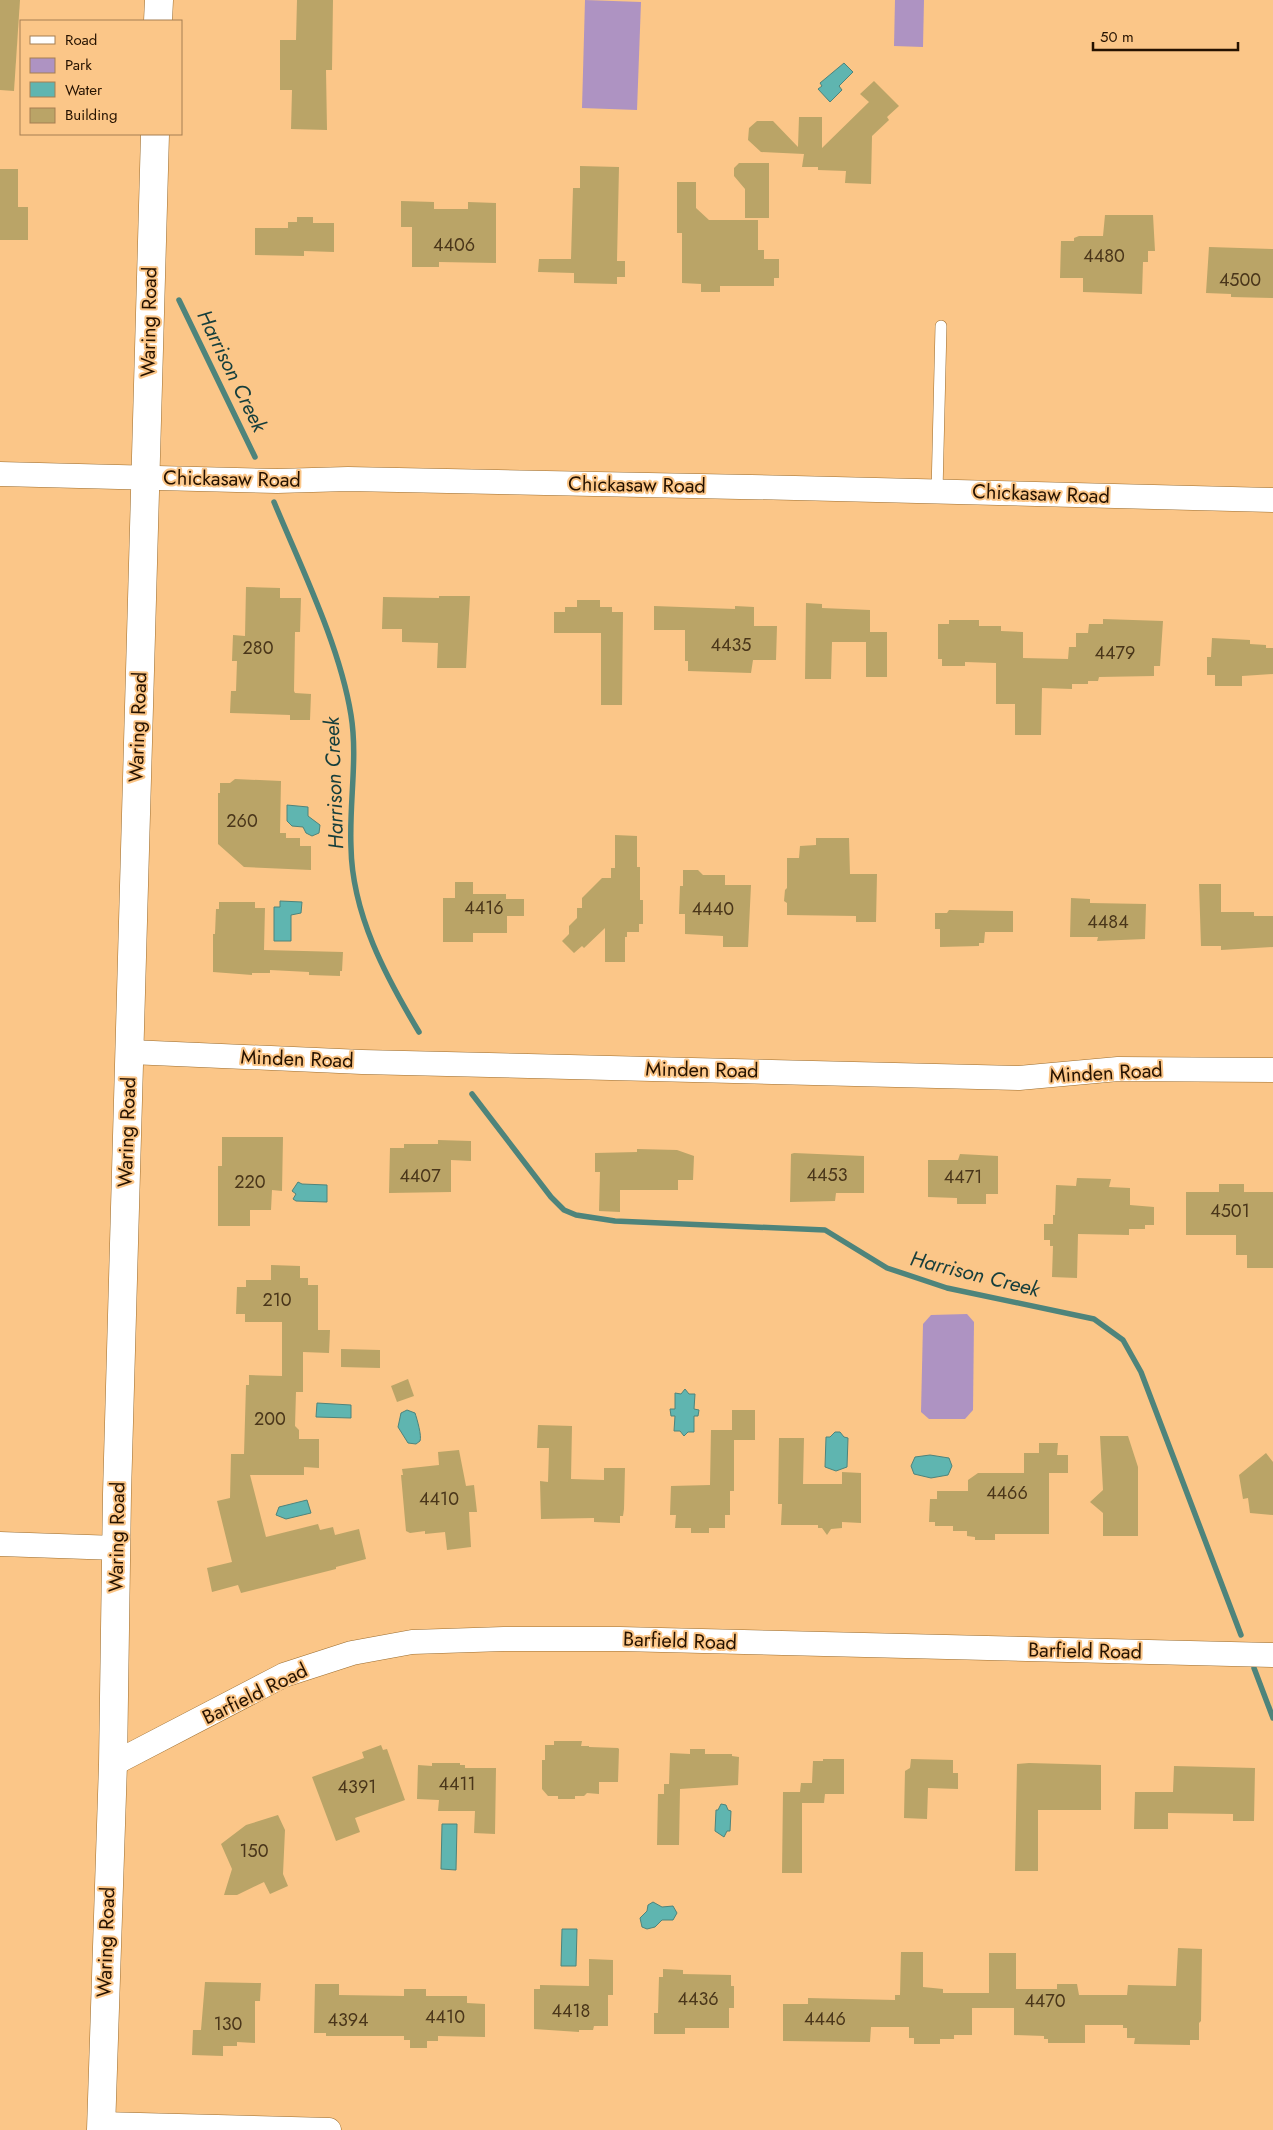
<svg xmlns="http://www.w3.org/2000/svg" width="1273" height="2130" viewBox="0 0 1273 2130" font-family="Jost,sans-serif">
<style>
.green{fill:#ae93c2}
.water{fill:#5fb5b0;stroke:#4e847b}
.lines{fill:none;stroke-linecap:round;stroke-linejoin:round}
.stream{stroke:#4e847b;stroke-width:5.5}
.building{fill:#baa467}
.lane-casing{stroke:#9b6c2d;stroke-width:12}
.street-casing{stroke:#9b6c2d;stroke-width:25}
.secondary-casing{stroke:#9b6c2d;stroke-width:29}
.lane{stroke:#fff;stroke-width:11}
.street{stroke:#fff;stroke-width:24}
.secondary{stroke:#fff;stroke-width:28}
.labels{text-anchor:middle;dominant-baseline:central;stroke-width:4;stroke-linejoin:round;paint-order:stroke}
.number-label{font-size:18px;fill:#4a361a}
.street-label{font-size:20px;fill:#251200;stroke:#fbc688}
.water-label{font-size:21px;font-style:italic;fill:#153e3c;stroke:#fbc688}
</style>
<rect width="100%" height="100%" fill="#fbc688"/>
<g class="green">
<polygon points="585,0 641,2 637,110 582,108"/>
<polygon points="895,0 924,0 923,47 894,46"/>
<polygon points="967,1314 974,1322 973,1410 965,1419 929,1419 921,1412 923,1324 931,1315"/>
</g>
<g class="water">
<polygon points="844,63 853,72 839,86 842,90 830,102 818,89 822,86 820,83"/>
<polygon points="287,805 308,807 308,816 320,825 319,833 312,836 306,833 303,827 292,826 287,821"/>
<polygon points="280,901 302,902 301,913 291,915 291,941 274,941 274,907 280,907"/>
<polygon points="298,1182 302,1184 327,1185 327,1202 296,1201 293,1199 296,1194 292,1191"/>
<polygon points="685,1389 689,1394 695,1394 694,1409 699,1410 698,1416 694,1416 694,1432 688,1432 684,1436 680,1431 674,1431 675,1416 671,1416 670,1409 675,1409 675,1393 681,1394"/>
<polygon points="317,1403 351,1405 351,1418 316,1417"/>
<path d="M407 1410 415 1413C417 1419 422 1436 420 1441L416 1444 408 1443 398 1427 401 1413Z"/>
<polygon points="835,1432 840,1432 844,1437 848,1438 847,1467 836,1471 825,1467 826,1437 830,1437"/>
<polygon points="930,1455 949,1458 952,1466 948,1475 931,1478 914,1474 911,1466 915,1457"/>
<polygon points="307,1500 311,1513 286,1519 276,1515 279,1507"/>
<polygon points="721,1804 726,1805 728,1810 731,1811 730,1831 727,1831 724,1837 715,1831 716,1810 718,1810"/>
<polygon points="442,1824 457,1824 456,1870 441,1869"/>
<polygon points="653,1902 662,1907 673,1906 677,1913 673,1920 662,1920 655,1927 647,1929 642,1927 640,1918 647,1911 648,1905"/>
<polygon points="562,1929 577,1929 576,1966 561,1966"/>
</g>
<g class="lines">
<g class="stream">
<polyline points="179,300 255,457"/>
<path d="M274 502C301 567 340 646 351 715 358 758 349 803 351 847 352 914 386 977 419 1032"/>
<polyline points="472,1094 551,1197 564,1210 576,1215 615,1221 825,1230 887,1268 947,1288 1094,1319 1123,1340 1141,1372 1241,1635"/>
<polyline points="1254,1668 1273,1718"/>
</g>
</g>
<g class="building">
<polygon points="0,0 20,0 14,91 0,90"/>
<polygon points="297,0 333,0 332,70 326,70 327,130 291,129 292,90 280,90 280,40 296,40"/>
<polygon points="874,81 899,106 887,117 889,120 872,136 871,184 845,183 846,171 818,170 818,167 802,167 804,154 761,152 748,140 749,128 757,121 773,121 798,147 799,117 822,117 822,148 869,102 860,94"/>
<polygon points="739,163 769,163 769,218 745,218 745,189 734,176 734,168"/>
<polygon points="580,166 619,167 617,261 625,261 625,277 617,277 617,284 574,283 574,273 538,272 539,259 571,259 573,188 580,188"/>
<polygon points="0,169 18,169 18,207 28,207 28,240 0,240"/>
<polygon points="677,182 696,182 696,208 709,220 758,220 758,250 764,250 764,259 779,259 779,278 774,278 774,286 720,286 720,292 701,292 701,284 682,283 682,233 677,233"/>
<polygon points="401,201 434,202 434,209 468,209 468,202 496,203 496,263 439,262 439,267 412,267 412,227 401,227"/>
<polygon points="1105,215 1153,215 1155,251 1148,251 1148,262 1143,262 1142,294 1083,292 1083,278 1060,278 1061,241 1074,241 1074,238 1079,236 1103,236"/>
<polygon points="297,217 313,217 313,223 334,223 334,252 304,251 304,256 255,255 255,228 288,228 288,222 297,222"/>
<polygon points="1209,247 1273,249 1273,298 1231,297 1231,294 1206,293"/>
<polygon points="246,587 280,588 280,598 301,598 300,632 295,632 294,691 295,693 311,694 310,720 290,720 290,715 230,713 231,691 236,691 237,661 232,661 233,635 245,636"/>
<polygon points="439,596 470,596 466,668 437,668 438,643 402,642 402,629 382,629 383,597 439,598"/>
<polygon points="577,600 600,600 600,607 612,607 612,612 623,612 622,705 601,705 601,633 554,633 554,612 565,612 565,607 577,607"/>
<polygon points="806,603 822,604 822,608 870,610 870,632 887,632 887,677 866,677 866,642 832,642 831,679 805,679"/>
<polygon points="654,606 735,609 735,606 754,607 754,626 777,626 776,660 753,660 751,673 688,671 688,661 685,661 685,630 654,630"/>
<polygon points="1103,619 1163,621 1160,666 1154,666 1154,676 1099,677 1098,681 1088,681 1088,684 1072,684 1072,689 1042,688 1041,735 1015,735 1015,704 996,704 996,663 965,662 965,666 942,666 942,659 938,659 938,624 949,624 949,620 979,620 979,626 1001,626 1001,631 1023,632 1023,658 1068,659 1069,647 1076,647 1076,633 1088,633 1089,624 1103,624"/>
<polygon points="1212,638 1250,640 1250,644 1266,645 1266,648 1273,648 1273,674 1242,676 1242,686 1215,686 1215,675 1207,675 1207,657 1211,657"/>
<polygon points="235,779 281,781 280,833 286,833 286,838 300,838 300,846 311,846 311,870 244,867 218,844 218,793 220,793 220,783 230,783"/>
<polygon points="615,835 637,836 637,867 640,867 640,900 643,900 643,924 639,924 639,932 627,932 627,937 625,937 625,962 605,962 605,928 584,948 582,946 574,953 562,941 569,934 569,926 577,918 577,908 582,908 582,898 602,878 611,878 611,868 615,868"/>
<polygon points="816,838 849,838 850,874 877,874 876,922 856,922 856,916 787,915 787,903 784,901 785,890 787,888 787,858 799,858 800,846 816,845"/>
<polygon points="683,870 698,870 703,875 725,875 725,885 751,885 748,947 723,947 723,936 685,934 685,914 679,914 680,886 683,886"/>
<polygon points="455,882 473,882 473,894 506,894 506,899 524,899 524,916 507,916 507,933 473,933 473,942 443,942 443,898 455,898"/>
<polygon points="1199,884 1221,884 1221,912 1254,912 1254,916 1273,916 1273,947 1221,950 1221,946 1201,946"/>
<polygon points="1071,898 1090,899 1090,903 1146,904 1145,939 1097,941 1098,937 1070,937"/>
<polygon points="219,902 255,902 255,908 265,908 264,950 343,952 342,971 340,971 340,976 309,975 309,972 270,970 270,973 252,973 252,975 213,972 213,934 215,934 216,909 219,909"/>
<polygon points="949,910 1013,911 1013,932 985,932 984,943 979,943 979,946 940,947 940,929 935,929 935,913 947,913"/>
<polygon points="222,1137 283,1137 282,1191 272,1190 271,1210 250,1210 250,1226 218,1226 218,1166 222,1166"/>
<polygon points="438,1140 471,1141 471,1161 451,1160 451,1192 389,1193 390,1148 404,1148 404,1144 438,1144"/>
<polygon points="637,1149 677,1150 694,1156 693,1180 678,1180 678,1190 620,1190 620,1212 599,1211 600,1172 595,1172 595,1153 637,1152"/>
<polygon points="794,1153 864,1156 864,1193 836,1193 835,1201 790,1202 791,1154"/>
<polygon points="960,1154 998,1156 998,1194 986,1194 986,1204 957,1204 957,1198 928,1197 928,1160 958,1160"/>
<polygon points="1077,1178 1111,1179 1109,1187 1130,1188 1130,1205 1154,1207 1154,1225 1145,1225 1145,1229 1129,1229 1129,1235 1078,1234 1077,1278 1052,1277 1053,1246 1050,1246 1050,1240 1044,1240 1044,1224 1053,1224 1053,1215 1055,1215 1056,1185 1076,1186"/>
<polygon points="1219,1184 1244,1184 1244,1192 1273,1192 1273,1268 1247,1268 1247,1255 1236,1255 1236,1235 1186,1235 1186,1192 1219,1192"/>
<polygon points="271,1265 300,1266 300,1278 308,1278 308,1285 318,1285 318,1330 330,1330 329,1353 303,1352 303,1392 296,1392 295,1426 299,1430 299,1439 319,1439 319,1468 304,1467 304,1475 250,1475 266,1537 318,1524 320,1530 333,1527 335,1535 359,1529 366,1559 336,1567 336,1569 241,1593 238,1585 212,1592 207,1568 232,1562 217,1501 230,1498 231,1454 244,1454 246,1385 249,1385 249,1375 282,1376 282,1322 245,1322 245,1314 236,1314 237,1287 246,1287 246,1280 271,1280"/>
<polygon points="341,1349 380,1350 380,1368 341,1367"/>
<polygon points="408,1379 414,1396 397,1402 391,1386"/>
<polygon points="732,1410 755,1410 755,1440 734,1440 734,1491 730,1491 730,1515 725,1515 725,1528 709,1528 709,1533 691,1533 691,1528 675,1528 676,1515 670,1515 671,1486 710,1485 711,1430 732,1430"/>
<polygon points="538,1425 572,1426 571,1479 604,1480 604,1468 625,1468 624,1509 623,1516 620,1516 620,1523 594,1522 594,1518 541,1519 540,1481 548,1482 549,1448 537,1448"/>
<polygon points="1100,1436 1128,1436 1138,1467 1138,1536 1103,1536 1103,1513 1090,1502 1103,1490"/>
<polygon points="779,1438 804,1438 803,1484 842,1484 842,1472 861,1473 861,1523 842,1522 842,1528 831,1529 827,1535 822,1528 818,1528 818,1525 781,1525 782,1504 778,1504"/>
<polygon points="1039,1443 1058,1443 1057,1455 1068,1455 1068,1473 1049,1473 1049,1534 995,1534 995,1540 975,1540 975,1537 967,1536 967,1531 953,1531 953,1526 935,1526 935,1522 929,1522 930,1499 937,1499 937,1491 968,1491 968,1480 978,1473 1024,1473 1024,1453 1039,1453"/>
<polygon points="459,1450 466,1486 474,1485 477,1512 469,1512 471,1547 447,1550 445,1532 425,1534 425,1531 410,1533 406,1531 401,1475 403,1475 402,1469 439,1465 438,1452"/>
<polygon points="1266,1453 1273,1462 1273,1515 1250,1513 1248,1498 1243,1499 1239,1475"/>
<polygon points="554,1741 582,1741 581,1746 589,1746 589,1747 618,1748 619,1749 618,1782 599,1782 599,1794 587,1793 584,1796 575,1796 575,1799 558,1799 558,1796 548,1796 542,1789 542,1760 545,1760 545,1745 554,1745"/>
<polygon points="381,1745 383,1750 387,1749 405,1800 355,1818 360,1832 336,1841 312,1777 364,1758 362,1752"/>
<polygon points="690,1749 705,1749 705,1754 732,1754 732,1756 739,1757 738,1785 680,1789 679,1845 657,1845 658,1794 664,1794 664,1784 669,1784 670,1753 690,1754"/>
<polygon points="823,1759 844,1759 844,1794 825,1794 824,1803 802,1803 802,1873 782,1873 783,1792 800,1792 801,1783 812,1783 813,1761 823,1761"/>
<polygon points="911,1759 953,1760 953,1773 958,1773 958,1789 928,1788 927,1819 904,1818 905,1771 910,1768"/>
<polygon points="432,1763 460,1763 460,1765 465,1765 465,1768 496,1768 495,1834 474,1833 475,1811 438,1811 439,1800 417,1799 418,1765 432,1766"/>
<polygon points="1029,1763 1101,1765 1101,1810 1038,1810 1038,1871 1015,1871 1017,1764"/>
<polygon points="1174,1766 1255,1768 1254,1821 1233,1821 1233,1814 1168,1813 1168,1829 1134,1829 1135,1792 1173,1792"/>
<polygon points="278,1815 285,1830 283,1874 288,1886 270,1894 264,1882 237,1895 224,1895 232,1869 221,1844 246,1825"/>
<polygon points="1178,1948 1202,1949 1201,2021 1199,2023 1199,2040 1190,2040 1190,2045 1134,2044 1135,2038 1127,2038 1127,2028 1123,2028 1123,2025 1085,2025 1085,2043 1048,2043 1048,2039 1044,2039 1044,2036 1014,2035 1014,2008 972,2008 972,2035 954,2035 954,2039 940,2039 940,2044 914,2044 914,2038 909,2038 909,2027 871,2027 870,2042 783,2041 783,2004 808,2004 808,1998 895,2000 895,1995 900,1995 901,1952 923,1952 923,1987 943,1989 943,1993 989,1993 989,1953 1016,1953 1016,1989 1057,1989 1057,1984 1077,1984 1079,1995 1127,1995 1128,1985 1176,1986"/>
<polygon points="589,1959 613,1960 613,1995 608,1995 608,2026 594,2026 593,2030 579,2030 579,2032 534,2029 534,1989 540,1989 540,1985 589,1986"/>
<polygon points="663,1969 683,1970 683,1974 731,1975 731,1986 734,1986 734,2008 729,2008 729,2028 685,2028 685,2034 654,2034 654,2013 658,2013 659,1977 663,1977"/>
<polygon points="205,1982 261,1983 260,2001 255,2001 255,2043 237,2042 237,2046 223,2046 223,2056 192,2055 193,2030 201,2030"/>
<polygon points="315,1984 339,1984 339,1995 404,1996 404,1989 426,1989 426,1996 467,1996 467,2003 485,2004 485,2037 438,2036 438,2041 427,2041 427,2048 410,2048 410,2040 404,2040 404,2036 326,2036 326,2033 314,2033"/>
</g>
<g class="lines">
<defs>
<polyline id="lane" points="937,492 941,326"/>
<g id="street">
<polyline points="0,474 277,481 348,479 795,488 1273,500"/>
<polyline points="130,1052 362,1062 1019,1078 1118,1069 1273,1070"/>
<polyline points="0,1544 117,1548"/>
<polyline points="113,1764 284,1675 352,1653 412,1642 504,1639 620,1639 1273,1655"/>
<polyline points="101,2124 329,2130"/>
</g>
<g id="secondary">
<polyline points="158,21 159,0"/>
<polyline points="101,2130 113,1764 117,1494 155,134"/>
</g>
</defs>
<use href="#lane" class="lane-casing"/>
<use href="#street" class="street-casing"/>
<use href="#secondary" class="secondary-casing"/>
<use href="#lane" class="lane"/>
<use href="#street" class="street"/>
<use href="#secondary" class="secondary"/>
</g>
<g class="labels">
<g class="number-label">
<text x="454" y="245">4406</text>
<text x="1104" y="256">4480</text>
<text x="1240" y="280">4500</text>
<text x="731" y="645">4435</text>
<text x="258" y="648">280</text>
<text x="1115" y="653">4479</text>
<text x="242" y="821">260</text>
<text x="484" y="908">4416</text>
<text x="713" y="909">4440</text>
<text x="1108" y="922">4484</text>
<text x="827" y="1175">4453</text>
<text x="420" y="1176">4407</text>
<text x="963" y="1177">4471</text>
<text x="250" y="1182">220</text>
<text x="1230" y="1211">4501</text>
<text x="277" y="1300">210</text>
<text x="270" y="1419">200</text>
<text x="1007" y="1493">4466</text>
<text x="439" y="1499">4410</text>
<text x="457" y="1784">4411</text>
<text x="357" y="1787">4391</text>
<text x="254" y="1851">150</text>
<text x="698" y="1999">4436</text>
<text x="1045" y="2001">4470</text>
<text x="571" y="2011">4418</text>
<text x="445" y="2017">4410</text>
<text x="825" y="2019">4446</text>
<text x="348" y="2020">4394</text>
<text x="228" y="2024">130</text>
</g>
<g class="street-label">
<text transform="translate(149 322) rotate(-89)">Waring Road</text>
<text transform="translate(232 479) rotate(1)">Chickasaw Road</text>
<text transform="translate(637 485) rotate(1)">Chickasaw Road</text>
<text transform="translate(1041 494) rotate(2)">Chickasaw Road</text>
<text transform="translate(138 727) rotate(-88)">Waring Road</text>
<text transform="translate(297 1059) rotate(2)">Minden Road</text>
<text transform="translate(702 1070) rotate(1)">Minden Road</text>
<text transform="translate(1106 1073) rotate(-3)">Minden Road</text>
<text transform="translate(127 1132) rotate(-88)">Waring Road</text>
<text transform="translate(117 1537) rotate(-89)">Waring Road</text>
<text transform="translate(680 1641) rotate(2)">Barfield Road</text>
<text transform="translate(1085 1651) rotate(1)">Barfield Road</text>
<text transform="translate(255 1694) rotate(-26)">Barfield Road</text>
<text transform="translate(106 1942) rotate(-88)">Waring Road</text>
</g>
<g class="water-label">
<text transform="translate(232 371) rotate(64)">Harrison Creek</text>
<text transform="translate(334 783) rotate(-92)">Harrison Creek</text>
<text transform="translate(975 1274) rotate(14)">Harrison Creek</text>
</g>
</g>
<rect x="20" y="20" width="162" height="115" fill="#fbc688" stroke="#a57e52"/>
<rect x="30" y="36" width="25" height="8" fill="#ffffff" stroke="#a57e52"/>
<text x="65" y="45" font-size="15" fill="#251200">Road</text>
<rect x="30" y="58" width="25" height="15" fill="#ae93c2" stroke="#a57e52"/>
<text x="65" y="70" font-size="15" fill="#251200">Park</text>
<rect x="30" y="82" width="25" height="15" fill="#5fb5b0" stroke="#a57e52"/>
<text x="65" y="95" font-size="15" fill="#251200">Water</text>
<rect x="30" y="108" width="25" height="15" fill="#baa467" stroke="#a57e52"/>
<text x="65" y="120" font-size="15" fill="#251200">Building</text>
<path d="M1093 42v8h145v-8" fill="none" stroke="#251200" stroke-width="2.5"/>
<text x="1100" y="42" font-size="15" fill="#251200" stroke="#fbc688" stroke-width="4" paint-order="stroke">50 m</text>
</svg>
